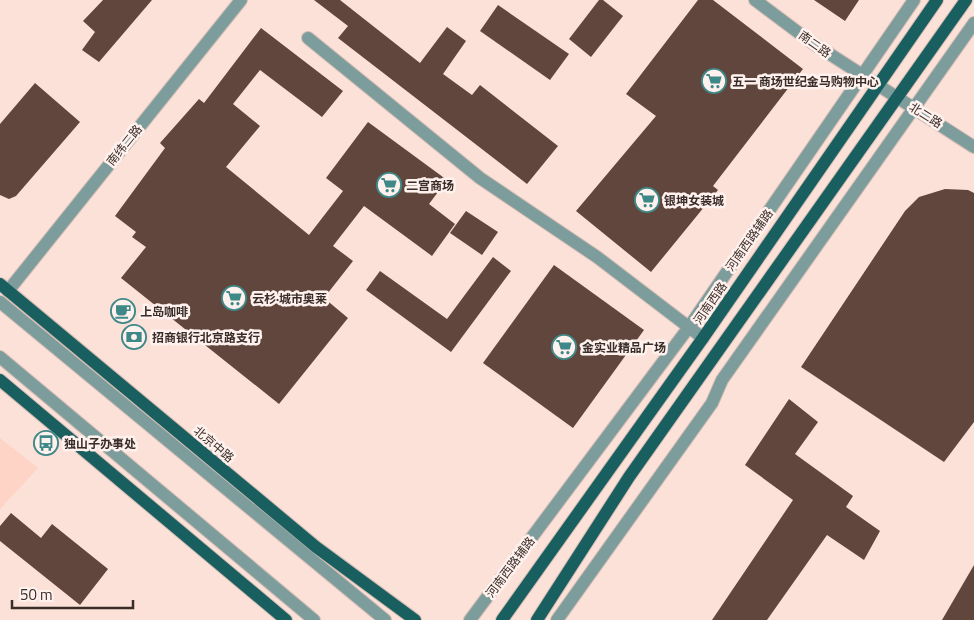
<svg xmlns="http://www.w3.org/2000/svg" width="974" height="620" viewBox="0 0 974 620" font-family="'Titillium Web','Noto Sans SC',sans-serif">
<style>
.built{fill:#fdd4c6}
.building{fill:#61463d}
.lines{fill:none;stroke-linecap:round;stroke-linejoin:round}
.minor-casing{stroke:#d5bdb5;stroke-width:14}
.major-casing{stroke:#d5bdb5;stroke-width:14}
.minor{stroke:#7d9d9d;stroke-width:12}
.major{stroke:#195f5f;stroke-width:12}
.labels{text-anchor:middle;dominant-baseline:central;stroke-width:5;stroke-linejoin:round;paint-order:stroke}
.street-label{font-size:12px;fill:#392d28;stroke:#fff1ed}
.poi-label{font-size:12px;font-weight:bold;fill:#392d28;stroke:#fff1ed;text-anchor:start}
</style>
<rect width="100%" height="100%" fill="#fce1d8"/>
<polygon class="built" points="0,438 38,468 0,509"/>
<g class="building">
<polygon points="103,0 152,0 99,62 82,50 95,32 83,21"/>
<polygon points="314,0 340,0 420,63 447,27 466,41 443,74 472,95 480,85 558,146 527,184 338,38 348,26"/>
<polygon points="599,0 603,0 623,16 591,57 569,39"/>
<polygon points="698,0 713,0 803,69 713,186 718,190 651,272 576,211 656,116 626,94"/>
<polygon points="814,0 859,0 845,21"/>
<polygon points="498,5 569,54 550,80 480,31"/>
<polygon points="261,28 343,91 322,117 260,70 233,104 260,126 226,167 309,235 343,191 326,178 368,122 447,180 429,204 455,224 432,256 364,206 333,246 353,261 324,298 348,318 279,404 121,278 146,247 132,237 136,232 115,216 165,148 160,143 199,99 204,103"/>
<polygon points="35,83 80,122 16,196 9,199 0,195 0,124"/>
<polygon points="945,189 968,190 974,193 974,422 944,462 801,367 905,211 919,197"/>
<polygon points="466,211 498,232 482,255 450,233"/>
<polygon points="493,257 511,271 451,352 366,290 380,271 447,319"/>
<polygon points="554,265 644,330 573,428 483,363"/>
<polygon points="789,399 818,422 795,454 853,496 846,507 880,531 864,560 827,535 767,620 712,620 793,500 745,465"/>
<polygon points="11,513 41,538 52,524 108,569 80,605 0,541 0,526"/>
<polygon points="974,565 974,620 942,620"/>
</g>
<g class="lines">
<defs>
<g id="minor">
<polyline points="755,0 811,42 974,147"/>
<polyline points="308,38 480,178 597,257 703,338"/>
<polyline points="8,291 241,0"/>
<polyline points="0,302 385,620"/>
<polyline points="0,357 314,620"/>
<polyline points="470,620 689,327 914,0"/>
<polyline points="557,620 712,403 722,380 974,23"/>
</g>
<g id="major">
<polyline points="0,284 316,547 415,620"/>
<polyline points="0,380 286,620"/>
<polyline points="502,620 703,338 937,0"/>
<polyline points="537,620 629,477 966,0"/>
</g>
</defs>
<use href="#minor" class="minor-casing"/>
<use href="#major" class="major-casing"/>
<use href="#minor" class="minor"/>
<use href="#major" class="major"/>
</g>
<defs>
<symbol id="supermarket-ring" viewBox="-11 -11 22 22"><circle r="9.5" fill="#fff1ed" stroke="#3f8888" stroke-width="1.5"/><path d="M-6-5.5h2.5l.6 2H6L4.5 2H-2.5L-4.4-4H-6ZM-1.5 3.2a1.3 1.3 0 1 0 .1 0ZM3 3.2a1.3 1.3 0 1 0 .1 0Z" fill="#3f8888"/></symbol>
<symbol id="cafe-ring" viewBox="-11 -11 22 22"><circle r="9.5" fill="#fff1ed" stroke="#3f8888" stroke-width="1.5"/><path d="M-5.5-4.5H6V0H3Q3 3.5 0 3.5H-2.5Q-5.5 3.5-5.5 0ZM3-3.2v2h1.7v-2ZM-6 4.5H4V6H-6Z" fill="#3f8888"/></symbol>
<symbol id="bank-ring" viewBox="-11 -11 22 22"><circle r="9.5" fill="#fff1ed" stroke="#3f8888" stroke-width="1.5"/><path d="M-6-4H6V4H-6ZM0-2.3a2.3 2.3 0 1 0 0 4.6a2.3 2.3 0 1 0 0-4.6Z" fill="#3f8888"/></symbol>
<symbol id="bus-ring" viewBox="-11 -11 22 22"><circle r="9.5" fill="#fff1ed" stroke="#3f8888" stroke-width="1.5"/><path d="M-5-6H5V4H4V6H2V4H-2V6H-4V4H-5ZM-3.5-4V0h7V-4ZM-3.5 1.2v1.5H-2V1.2ZM2 1.2v1.5H3.5V1.2Z" fill="#3f8888"/></symbol>
</defs>
<g fill-rule="evenodd">
<use href="#supermarket-ring" x="700" y="67" width="28" height="28"/>
<use href="#supermarket-ring" x="375" y="171" width="28" height="28"/>
<use href="#supermarket-ring" x="633" y="186" width="28" height="28"/>
<use href="#supermarket-ring" x="220" y="284" width="28" height="28"/>
<use href="#cafe-ring" x="109" y="297" width="28" height="28"/>
<use href="#bank-ring" x="120" y="323" width="28" height="28"/>
<use href="#supermarket-ring" x="550" y="333" width="28" height="28"/>
<use href="#bus-ring" x="32" y="429" width="28" height="28"/>
</g>
<g class="labels">
<g class="street-label">
<text transform="translate(815 44) rotate(35)">南二路</text>
<text transform="translate(926 115) rotate(32)">北二路</text>
<text transform="translate(124 145) rotate(-51)">南纬二路</text>
<text transform="translate(749 240) rotate(-55)">河南西路辅路</text>
<text transform="translate(710 303) rotate(-55)">河南西路</text>
<text transform="translate(214 444) rotate(40)">北京中路</text>
<text transform="translate(510 567) rotate(-53)">河南西路辅路</text>
</g>
<g class="poi-label">
<text x="732" y="81">五一 商场世纪金马购物中心</text>
<text x="406" y="185">二宫商场</text>
<text x="664" y="200">银坤女装城</text>
<text x="252" y="298">云杉·城市奥莱</text>
<text x="140" y="311">上岛咖啡</text>
<text x="152" y="337">招商银行北京路支行</text>
<text x="582" y="347">金实业精品广场</text>
<text x="64" y="443">独山子办事处</text>
</g>
</g>
<path d="M12 600v8h121v-8" fill="none" stroke="#392d28" stroke-width="2.5"/>
<text x="20" y="600" font-size="15" fill="#392d28" stroke="#fff1ed" stroke-width="4" paint-order="stroke">50 m</text>
</svg>
